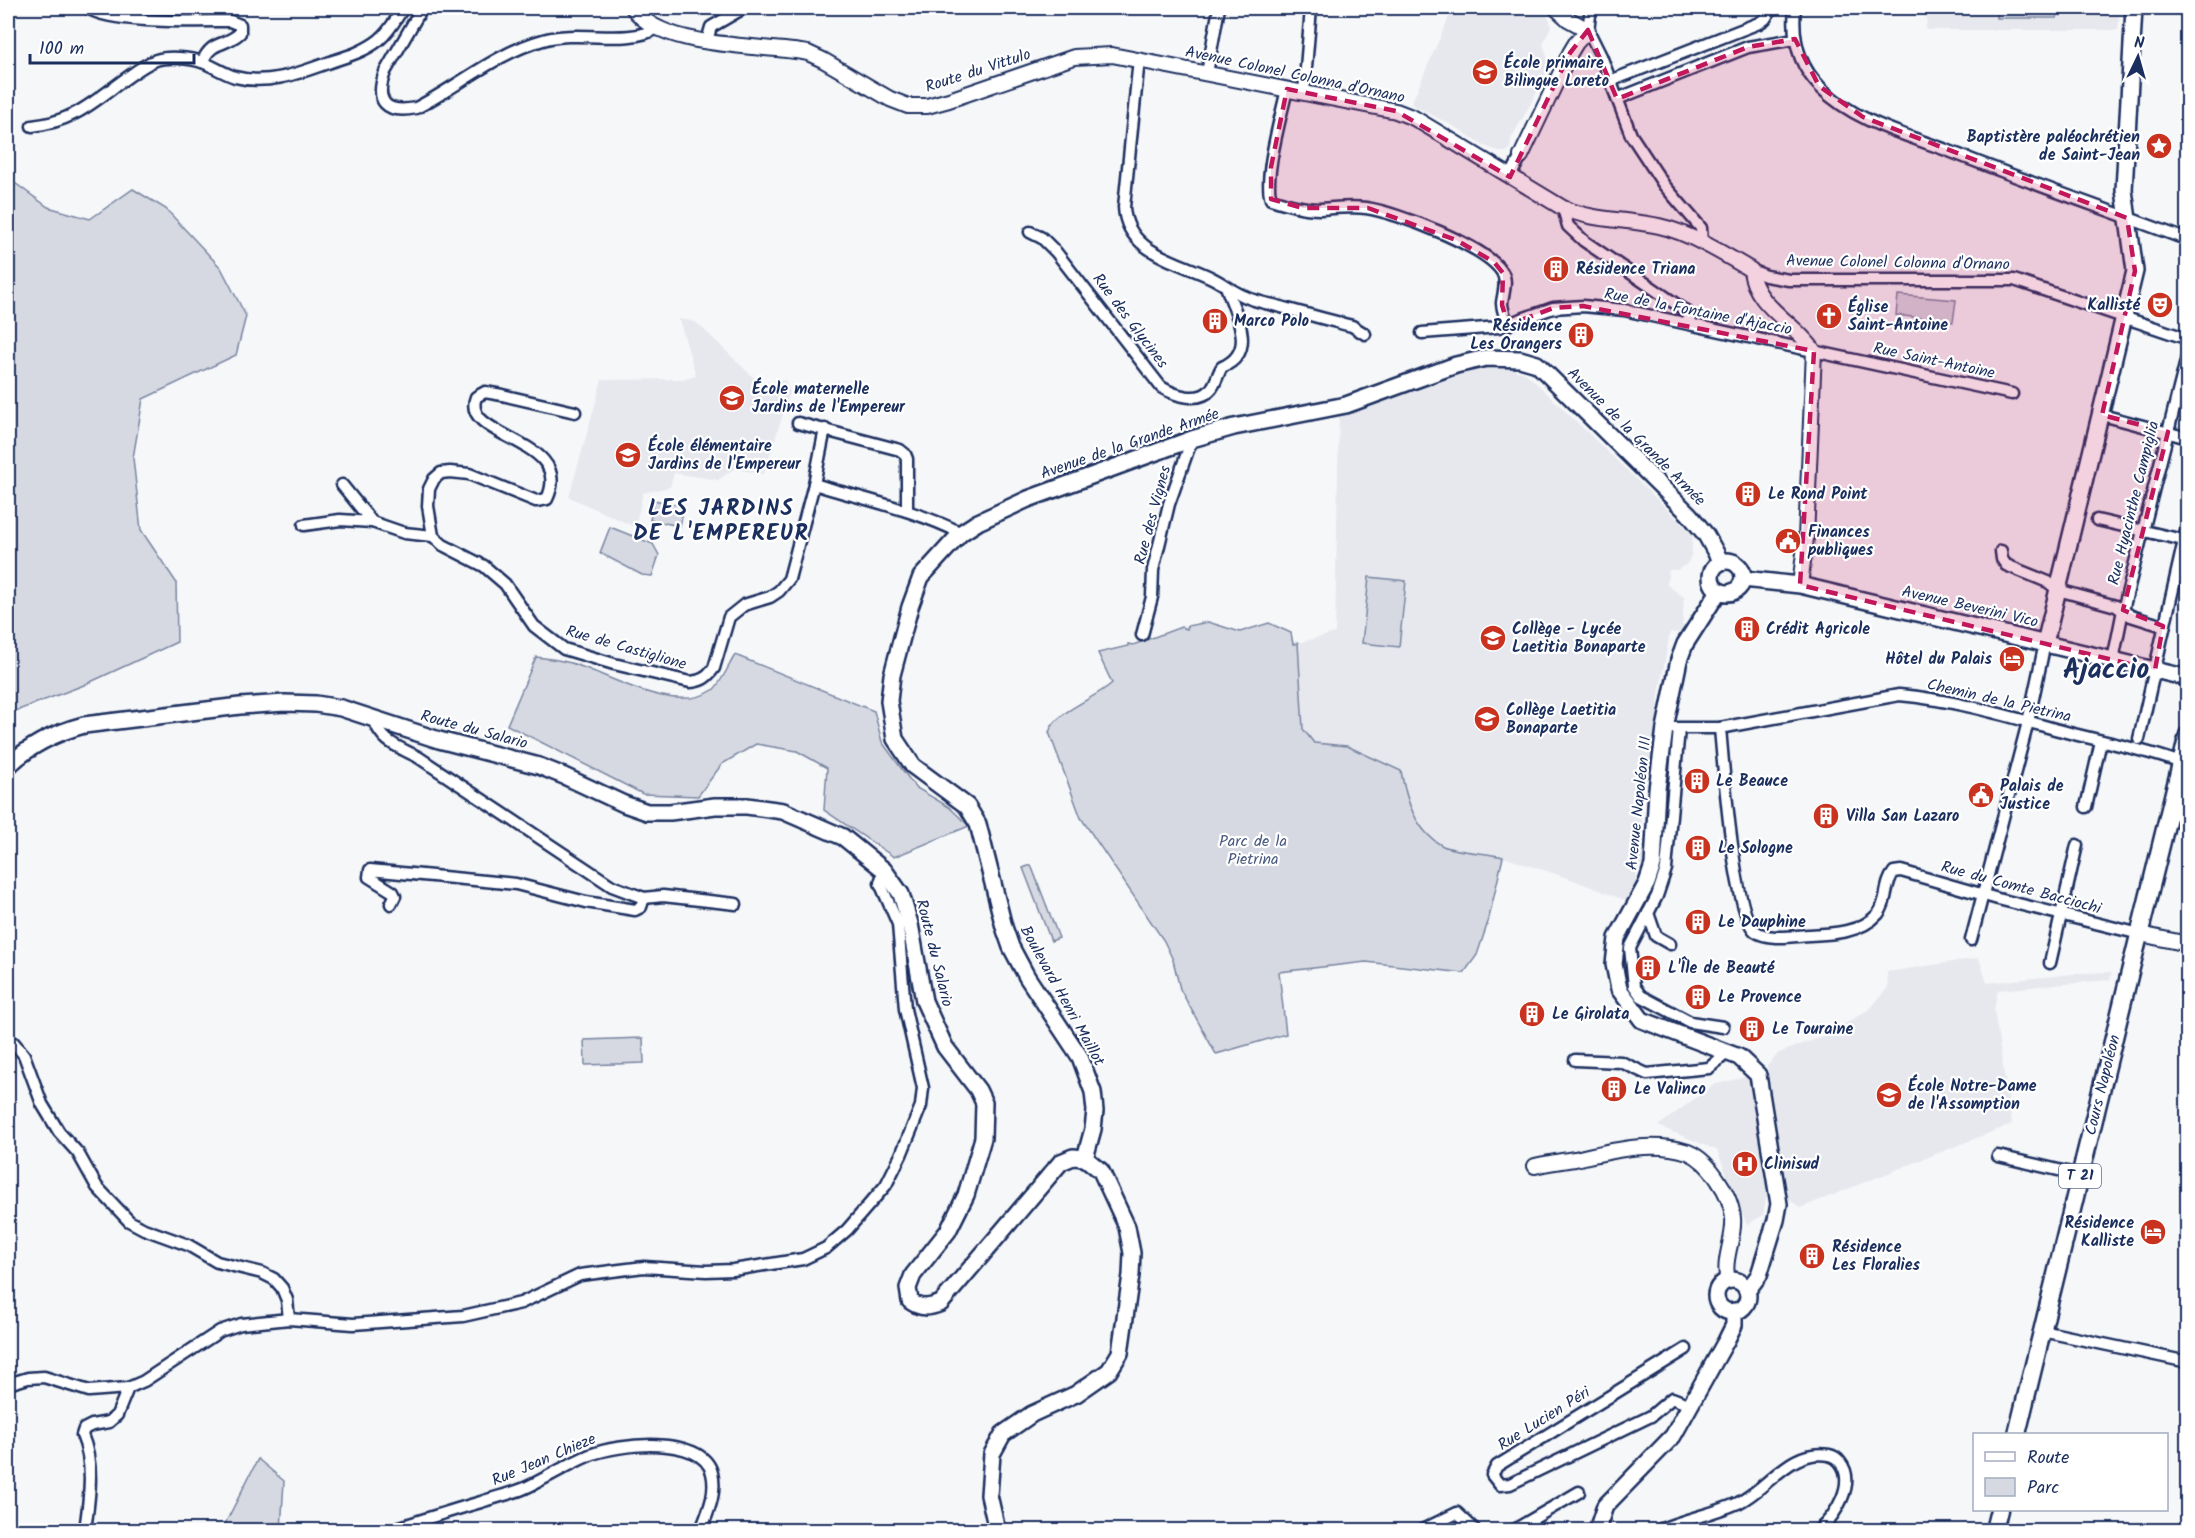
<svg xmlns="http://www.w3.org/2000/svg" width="2195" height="1538" viewBox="0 0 2195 1538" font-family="Kalam,sans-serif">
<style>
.built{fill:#e6e8ee}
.green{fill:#d6d9e2;stroke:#7884a0;stroke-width:1.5}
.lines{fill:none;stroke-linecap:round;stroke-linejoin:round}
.minor-casing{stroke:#1b2f5e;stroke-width:15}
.tertiary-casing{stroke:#1b2f5e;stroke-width:18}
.secondary-casing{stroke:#1b2f5e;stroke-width:20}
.primary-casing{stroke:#1b2f5e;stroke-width:21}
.minor{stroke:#fff;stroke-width:10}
.tertiary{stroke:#fff;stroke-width:14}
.secondary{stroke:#fff;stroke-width:15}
.primary{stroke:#fff;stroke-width:16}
.marked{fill:#c2185b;fill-opacity:0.2;stroke:#c2185b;stroke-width:4.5;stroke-dasharray:12 8;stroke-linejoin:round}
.labels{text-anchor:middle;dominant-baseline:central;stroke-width:4.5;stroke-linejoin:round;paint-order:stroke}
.shield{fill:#fff;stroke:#5f6d8e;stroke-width:1.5}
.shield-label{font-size:15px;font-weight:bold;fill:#1b2f5e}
.poi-label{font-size:16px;font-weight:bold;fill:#1b2f5e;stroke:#fff;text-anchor:start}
.street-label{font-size:16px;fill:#1b2f5e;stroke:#fff}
.park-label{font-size:16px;fill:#4a5a7f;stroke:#fff}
.district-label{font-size:22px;font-weight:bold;letter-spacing:1.5px;fill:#1b2f5e;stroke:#fff}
.town-label{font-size:28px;font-weight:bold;fill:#1b2f5e;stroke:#fff}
</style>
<rect width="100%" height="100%" fill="#f6f7f9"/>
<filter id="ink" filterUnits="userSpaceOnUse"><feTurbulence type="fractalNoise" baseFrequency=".0167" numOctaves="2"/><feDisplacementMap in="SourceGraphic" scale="12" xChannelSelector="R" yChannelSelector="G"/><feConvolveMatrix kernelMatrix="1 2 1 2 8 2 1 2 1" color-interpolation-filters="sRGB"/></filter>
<g filter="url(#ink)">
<g class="built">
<polygon points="1453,8 1540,8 1550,20 1551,26 1543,44 1549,63 1543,81 1511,139 1510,149 1506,152 1500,152 1482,145 1459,129 1411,104"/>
<polygon points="1927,8 2120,8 2118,30 1926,30"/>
<polygon points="679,319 696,322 753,377 767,383 785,380 790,392 764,474 734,469 718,480 674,473 670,487 643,493 635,527 569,497 602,380 684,379 696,376"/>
<polygon points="1486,367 1511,369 1525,373 1530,377 1693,534 1691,556 1687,564 1677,570 1669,570 1667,585 1684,597 1682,633 1670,632 1659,694 1654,749 1648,779 1634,798 1641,811 1645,865 1636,866 1636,884 1627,901 1568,878 1503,857 1444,847 1424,831 1418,822 1406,796 1401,771 1347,746 1314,743 1303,729 1298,643 1335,633 1339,416 1447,374"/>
<polygon points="1979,958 1987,983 2082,973 2112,972 2110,980 1998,990 1994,1010 2012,1124 1800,1208 1788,1198 1767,1066 1779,1053 1829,1034 1871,1008 1888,987 1887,972"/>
<polygon points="1748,1076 1770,1179 1763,1215 1747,1225 1717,1150 1658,1126 1713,1085"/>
</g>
<g class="green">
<rect x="1997" y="8" width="60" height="10"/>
<polygon points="8,178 48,207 90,219 133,189 166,209 221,268 246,316 236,355 143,399 133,458 141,530 176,582 177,642 84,685 8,714"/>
<polygon points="1898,295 1956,300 1953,322 1896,315"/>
<polygon points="654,500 684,506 680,526 650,520"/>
<polygon points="610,527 653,544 659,555 652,576 642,575 600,553"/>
<polygon points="1369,577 1406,581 1399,647 1362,643"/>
<path d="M1208 622 1240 632 1269 623 1291 633 1293 644 1298 643 1303 729 1314 743 1347 746 1401 771C1406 799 1415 831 1443 846 1456 852 1488 853 1503 857L1488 922 1477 955 1464 973 1366 962 1279 972 1286 1034 1216 1054 1180 989 1173 960 1164 941 1081 818 1049 732C1057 710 1095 699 1112 683L1098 653 1128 646V644L1133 645 1181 627 1187 629 1188 626Z"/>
<path d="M735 655 874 711 882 742 915 787 949 807 969 826 894 857 824 810 827 768 797 751 756 744 722 764 698 796 643 794 507 725 536 657C550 659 564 660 577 665 613 677 676 715 713 690 720 685 730 663 735 655Z"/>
<polygon points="1031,865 1059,938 1051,941 1023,868"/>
<polygon points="643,1038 644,1063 585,1065 584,1040"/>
<polygon points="258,1459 284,1481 281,1530 222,1530"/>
</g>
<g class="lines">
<defs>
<g id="minor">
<path d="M88 8C112 24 198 21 230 21L240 25V33C223 48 213 39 202 62"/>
<path d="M422 8 385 72C374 102 386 114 416 108 459 86 496 53 543 40 579 29 627 46 657 28"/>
<polyline points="1591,8 1588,30 1601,56 1631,135 1664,185 1701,228 1702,243"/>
<path d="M1795 8C1792 37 1798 65 1820 87 1853 121 1906 135 1949 151 2028 182 2108 210 2188 240"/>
<polyline points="707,41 711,27 744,8"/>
<path d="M1139 59 1124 207C1126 252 1177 261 1210 277 1223 283 1233 292 1246 297 1257 302 1270 304 1281 307 1305 314 1329 320 1352 326L1365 334"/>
<polyline points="1207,73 1219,8"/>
<polyline points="1610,81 1759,23 1765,19 1772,8"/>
<path d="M1287 89C1282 113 1263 178 1271 199 1287 204 1303 209 1320 209 1336 208 1351 206 1366 208 1396 212 1486 246 1502 272 1508 281 1503 293 1502 303 1502 310 1506 318 1508 325"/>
<polyline points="1304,92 1311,8"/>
<polyline points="1617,99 1748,47 1795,39"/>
<path d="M32 126C73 122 93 102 125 79 135 72 145 64 156 60 168 56 190 58 202 62 213 66 223 73 235 77 269 86 302 72 333 61 349 56 365 51 379 40 390 31 396 19 403 8"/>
<polyline points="1510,177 1521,156"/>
<polyline points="1563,208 1568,226 1584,241 1686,311 1692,324"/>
<path d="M1030 232 1042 238 1056 252 1161 387C1174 395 1199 404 1211 389 1216 383 1218 373 1222 367 1258 352 1236 316 1227 289"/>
<polyline points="1751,270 1766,276 1789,280 2014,280 2188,339"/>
<polyline points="1422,333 1499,327 1553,308 1583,306 1624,310 2012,394"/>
<path d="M575 412 502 395 485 392 476 397C459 439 576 438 547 499L536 501 469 474 450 472 441 473 434 479 429 489 428 506 433 536 443 545 484 566 505 584 534 626 564 649 614 664 690 682C701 681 707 678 714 668L729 617 744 605 770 597 779 591 789 579 814 484 825 429"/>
<polyline points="2102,415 2188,438"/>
<polyline points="798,423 900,450 905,454 907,459 907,511"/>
<path d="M814 484C862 499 916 510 961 533"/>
<polyline points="342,485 372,522 404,533 433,536"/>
<polyline points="2097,520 2183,540"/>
<polyline points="304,525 340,520 372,522"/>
<polyline points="2001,551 2002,559 2006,565 2048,582 2058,590 2116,606 2131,616 2163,626"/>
<polyline points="1142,635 1152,597 1153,570 1169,504 1192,439"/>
<polyline points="2113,660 2123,610 2188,353"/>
<path d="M373 719C384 744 395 745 418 757L612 886 644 898 663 896 736 904"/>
<path d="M1665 728H1720L1899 695C1956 700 2011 717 2066 732 2104 742 2144 749 2181 763"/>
<path d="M1720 728C1723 761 1734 915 1755 931 1768 941 1794 936 1809 935 1832 934 1861 933 1878 914 1888 902 1884 884 1894 872L1901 871 1998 899 2140 934"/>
<polyline points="1679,729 1666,869 1657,896 1630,948 1634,986 1641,996 1690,1022 1723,1027"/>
<polyline points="2139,739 2188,523"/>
<polyline points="2086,807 2101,741"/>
<polyline points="391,904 395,896 393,892 369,877 370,870 516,884 586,902 635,910 641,907 644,898"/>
<polyline points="1648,913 1656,936 1670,944"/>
<polyline points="1971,940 2028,722 2045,643"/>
<polyline points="2050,963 2077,845"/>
<polyline points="8,1039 14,1043 24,1055 42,1104 59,1132 78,1153 97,1187 129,1221 144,1229 188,1245 217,1262 262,1273 274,1279 282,1288 287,1300 289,1319"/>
<polyline points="1575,1060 1621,1062 1647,1074 1709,1068 1727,1053"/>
<polyline points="1998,1156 2080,1175"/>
<polyline points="2042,1331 2188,1362"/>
<polyline points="1686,1349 1497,1466 1492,1475 1500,1485 1510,1484 1651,1416 1672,1398 1690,1405"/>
<polyline points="8,1384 28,1378 44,1377 89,1391 128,1388"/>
<path d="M85 1530C89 1500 95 1465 82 1435L84 1429 92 1425 109 1422 117 1415 128 1388 144 1381 220 1331 241 1324 289 1319 353 1324 463 1316 521 1303 580 1275 644 1267 706 1271 733 1270 803 1259 826 1248 847 1230 886 1185 901 1155 921 1106 923 1088 905 1009 898 924 880 883 884 870"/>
<path d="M394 1530 397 1528C425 1519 453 1510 481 1502 495 1497 511 1494 525 1488 547 1478 568 1464 590 1455 617 1444 702 1434 712 1473 717 1493 708 1512 701 1530"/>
<polyline points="1422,1530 1457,1513 1475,1530"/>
<polyline points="1514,1530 1579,1492"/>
<path d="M1659 1530C1685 1519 1713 1514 1738 1503 1769 1488 1790 1448 1829 1455 1834 1456 1837 1458 1840 1462 1857 1483 1835 1516 1819 1530"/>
</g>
<g id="tertiary">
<path d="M633 8C662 50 760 44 808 53L823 60 890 99 908 106H927L949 100 1074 57 1112 55 1396 111 1414 118 1563 208C1594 221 1627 219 1659 226 1688 232 1726 255 1751 270 1754 306 1796 323 1814 351L1806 538 1800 585"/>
<polyline points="1521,156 1570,53 1576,43 1588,30 1568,19 1556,8"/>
<polyline points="2140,934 2188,944"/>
<path d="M1535 1166C1548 1163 1562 1161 1575 1159 1611 1151 1652 1140 1688 1152 1700 1157 1711 1169 1718 1180 1725 1190 1732 1205 1733 1218 1735 1239 1722 1259 1728 1281"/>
</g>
<g id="secondary">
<circle cx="1727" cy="577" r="16"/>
<polyline points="1743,579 1800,585 2188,678"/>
<polyline points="1719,591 1685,644 1679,660 1665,728 1657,789 1653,865 1647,883 1617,938 1614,964 1619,989 1642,1020 1739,1057 1758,1075 1779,1204 1776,1220 1759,1275 1747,1291"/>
<polyline points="2045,643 2135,271 2124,190 2134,8"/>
<path d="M8 766C30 745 54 733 84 725L240 706 285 703 316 704 341 708 439 740 539 766 564 776 624 804 647 812H670L715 806H747L783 811 843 837 884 870 901 894 910 924 924 1001 945 1047 978 1090 984 1103 983 1138 966 1195 948 1231 913 1275 908 1288 910 1301C921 1309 929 1308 941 1303L1061 1162 1073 1157 1085 1158"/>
<polyline points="1085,1158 1093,1129 1095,1111 1093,1092 1080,1057 1027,977 1011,947 1004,927 978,824 967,806 913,766 895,739 889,701 892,675 910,607 921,577 961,533 978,522 1028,499 1192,439 1234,427 1346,405 1456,365 1486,358 1520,359 1537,364 1689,514 1706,535 1721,562"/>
<circle cx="1732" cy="1296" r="16"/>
<polyline points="997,1530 989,1495 992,1454 1003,1434 1032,1414 1076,1394 1109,1371 1120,1353 1131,1275 1132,1253 1127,1227 1101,1171 1085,1158"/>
<polyline points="1597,1530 1605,1506 1673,1436 1726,1341 1734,1325 1734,1311"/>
</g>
<g id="primary">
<polyline points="2017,1434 2188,735"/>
<polyline points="1994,1530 1999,1510"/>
</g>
</defs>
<use href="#minor" class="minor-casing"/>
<use href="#tertiary" class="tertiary-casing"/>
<use href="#secondary" class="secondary-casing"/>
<use href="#primary" class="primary-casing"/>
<use href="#minor" class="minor"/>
<use href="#tertiary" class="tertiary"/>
<use href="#secondary" class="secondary"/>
<use href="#primary" class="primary"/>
</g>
</g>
<path class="marked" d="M1588 30 1617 99 1748 47 1795 39 1819 86 1863 117 2127 218 2135 271 2102 415 2168 432 2123 610 2163 626 2155 670 1800 585 1814 351 1583 306 1553 308 1508 325 1502 305 1503 273 1494 262 1456 240 1368 208H1303L1271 199V167L1287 89 1396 111 1510 177 1570 53Z"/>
<defs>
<symbol id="school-disc" viewBox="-11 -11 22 22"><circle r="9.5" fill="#c8321e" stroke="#fff"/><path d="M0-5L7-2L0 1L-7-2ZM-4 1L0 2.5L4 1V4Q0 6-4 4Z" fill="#fff"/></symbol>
<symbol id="sight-disc" viewBox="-11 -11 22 22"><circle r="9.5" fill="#c8321e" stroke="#fff"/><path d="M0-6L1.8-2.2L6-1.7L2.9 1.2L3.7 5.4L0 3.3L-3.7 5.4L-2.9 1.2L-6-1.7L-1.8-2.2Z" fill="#fff"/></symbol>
<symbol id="building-disc" viewBox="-11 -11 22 22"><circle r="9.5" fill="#c8321e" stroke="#fff"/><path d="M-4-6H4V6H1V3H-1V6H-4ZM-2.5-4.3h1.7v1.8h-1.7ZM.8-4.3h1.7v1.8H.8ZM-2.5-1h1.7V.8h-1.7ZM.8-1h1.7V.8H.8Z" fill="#fff"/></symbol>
<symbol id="theatre-disc" viewBox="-11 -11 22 22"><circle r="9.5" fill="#c8321e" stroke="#fff"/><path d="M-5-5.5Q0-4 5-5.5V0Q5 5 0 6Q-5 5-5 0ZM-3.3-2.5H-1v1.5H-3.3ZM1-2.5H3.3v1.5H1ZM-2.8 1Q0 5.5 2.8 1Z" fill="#fff"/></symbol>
<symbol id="church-disc" viewBox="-11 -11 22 22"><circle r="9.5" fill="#c8321e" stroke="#fff"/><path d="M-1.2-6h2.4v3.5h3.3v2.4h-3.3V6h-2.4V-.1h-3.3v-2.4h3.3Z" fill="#fff"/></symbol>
<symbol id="civic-disc" viewBox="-11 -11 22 22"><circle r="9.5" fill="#c8321e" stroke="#fff"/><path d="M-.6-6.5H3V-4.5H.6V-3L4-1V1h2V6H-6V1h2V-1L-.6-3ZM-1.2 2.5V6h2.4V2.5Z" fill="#fff"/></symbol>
<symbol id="hotel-disc" viewBox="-11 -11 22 22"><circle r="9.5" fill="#c8321e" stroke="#fff"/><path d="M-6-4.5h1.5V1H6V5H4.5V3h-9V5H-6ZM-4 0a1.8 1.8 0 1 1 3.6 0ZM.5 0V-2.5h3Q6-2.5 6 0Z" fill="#fff"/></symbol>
<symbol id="hospital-disc" viewBox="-11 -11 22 22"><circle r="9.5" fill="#c8321e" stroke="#fff"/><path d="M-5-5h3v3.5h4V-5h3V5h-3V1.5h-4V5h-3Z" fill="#fff"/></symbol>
</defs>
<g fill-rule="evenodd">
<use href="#school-disc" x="1470" y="57" width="30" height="30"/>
<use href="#sight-disc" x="2144" y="131" width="30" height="30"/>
<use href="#building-disc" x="1541" y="254" width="30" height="30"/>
<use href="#theatre-disc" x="2145" y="290" width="30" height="30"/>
<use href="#church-disc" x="1814" y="301" width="30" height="30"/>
<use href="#building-disc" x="1200" y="306" width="30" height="30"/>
<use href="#building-disc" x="1566" y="320" width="30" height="30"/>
<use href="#school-disc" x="717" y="383" width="30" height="30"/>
<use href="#school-disc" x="613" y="440" width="30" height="30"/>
<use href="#building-disc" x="1733" y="479" width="30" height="30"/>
<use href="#civic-disc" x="1773" y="526" width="30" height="30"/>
<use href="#building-disc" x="1732" y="614" width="30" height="30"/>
<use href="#school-disc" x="1478" y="623" width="30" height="30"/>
<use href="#hotel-disc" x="1997" y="644" width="30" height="30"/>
<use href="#school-disc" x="1472" y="704" width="30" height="30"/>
<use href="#building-disc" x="1682" y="766" width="30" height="30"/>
<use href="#civic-disc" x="1966" y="780" width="30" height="30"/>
<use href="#building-disc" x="1811" y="801" width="30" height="30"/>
<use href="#building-disc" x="1683" y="833" width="30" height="30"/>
<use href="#building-disc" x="1683" y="907" width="30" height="30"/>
<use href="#building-disc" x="1633" y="953" width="30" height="30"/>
<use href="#building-disc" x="1683" y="982" width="30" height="30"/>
<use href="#building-disc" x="1517" y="999" width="30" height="30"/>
<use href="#building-disc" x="1737" y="1014" width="30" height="30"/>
<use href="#building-disc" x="1599" y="1074" width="30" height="30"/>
<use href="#school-disc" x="1874" y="1080" width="30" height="30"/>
<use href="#hospital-disc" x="1730" y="1149" width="30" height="30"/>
<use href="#hotel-disc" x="2138" y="1217" width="30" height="30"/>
<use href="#building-disc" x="1797" y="1241" width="30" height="30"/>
</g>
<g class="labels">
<rect class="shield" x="2059" y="1164" width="42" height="24" rx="4.5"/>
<g class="shield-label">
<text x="2080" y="1176">T 21</text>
</g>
<g class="poi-label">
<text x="1504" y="63">École primaire<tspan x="1504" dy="18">Bilingue Loreto</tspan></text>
<text x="2140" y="137" text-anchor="end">Baptistère paléochrétien<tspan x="2140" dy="18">de Saint-Jean</tspan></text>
<text x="1576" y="269">Résidence Triana</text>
<text x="2140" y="305" text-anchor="end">Kallisté</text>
<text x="1848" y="307">Église<tspan x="1848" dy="18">Saint-Antoine</tspan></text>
<text x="1234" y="321">Marco Polo</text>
<text x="1562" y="326" text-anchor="end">Résidence<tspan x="1562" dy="18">Les Orangers</tspan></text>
<text x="752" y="389">École maternelle<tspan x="752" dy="18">Jardins de l'Empereur</tspan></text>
<text x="648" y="446">École élémentaire<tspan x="648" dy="18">Jardins de l'Empereur</tspan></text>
<text x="1768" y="494">Le Rond Point</text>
<text x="1808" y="532">Finances<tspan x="1808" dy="18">publiques</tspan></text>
<text x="1512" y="629">Collège - Lycée<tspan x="1512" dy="18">Laetitia Bonaparte</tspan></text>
<text x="1766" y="629">Crédit Agricole</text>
<text x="1992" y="659" text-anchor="end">Hôtel du Palais</text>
<text x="1506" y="710">Collège Laetitia<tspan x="1506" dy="18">Bonaparte</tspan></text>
<text x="1716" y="781">Le Beauce</text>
<text x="2000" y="786">Palais de<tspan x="2000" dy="18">Justice</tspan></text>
<text x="1846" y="816">Villa San Lazaro</text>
<text x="1718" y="848">Le Sologne</text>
<text x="1718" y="922">Le Dauphine</text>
<text x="1668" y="968">L'Île de Beauté</text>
<text x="1718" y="997">Le Provence</text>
<text x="1552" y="1014">Le Girolata</text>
<text x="1772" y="1029">Le Touraine</text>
<text x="1908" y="1086">École Notre-Dame<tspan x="1908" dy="18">de l'Assomption</tspan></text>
<text x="1634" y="1089">Le Valinco</text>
<text x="1764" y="1164">Clinisud</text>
<text x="2134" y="1223" text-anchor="end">Résidence<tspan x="2134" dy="18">Kalliste</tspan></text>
<text x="1832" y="1247">Résidence<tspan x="1832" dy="18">Les Floralies</tspan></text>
</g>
<g class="street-label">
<text transform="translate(978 71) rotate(-18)">Route du Vittulo</text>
<text transform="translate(1295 75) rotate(12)">Avenue Colonel Colonna d'Ornano</text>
<text transform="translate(1898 263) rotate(1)">Avenue Colonel Colonna d'Ornano</text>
<text transform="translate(1698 312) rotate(11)">Rue de la Fontaine d'Ajaccio</text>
<text transform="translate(1130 321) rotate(53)">Rue des Glycines</text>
<text transform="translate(1934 361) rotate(12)">Rue Saint-Antoine</text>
<text transform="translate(1636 437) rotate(45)">Avenue de la Grande Armée</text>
<text transform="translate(1130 444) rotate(-19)">Avenue de la Grande Armée</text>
<text transform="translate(2134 503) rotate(-76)">Rue Hyacinthe Campiglia</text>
<text transform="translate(1153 515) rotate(-75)">Rue des Vignes</text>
<text transform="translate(1970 607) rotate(13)">Avenue Beverini Vico</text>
<text transform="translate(626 648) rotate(16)">Rue de Castiglione</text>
<text transform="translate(1999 701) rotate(13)">Chemin de la Pietrina</text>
<text transform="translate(474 730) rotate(15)">Route du Salario</text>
<text transform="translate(1639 803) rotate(-84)">Avenue Napoléon III</text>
<text transform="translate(2021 888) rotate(15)">Rue du Comte Bacciochi</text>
<text transform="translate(934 953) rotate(76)">Route du Salario</text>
<text transform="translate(1062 996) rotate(61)">Boulevard Henri Maillot</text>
<text transform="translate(2103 1085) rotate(-76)">Cours Napoléon</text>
<text transform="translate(1544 1419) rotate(-32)">Rue Lucien Péri</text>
<text transform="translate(544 1460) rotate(-23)">Rue Jean Chieze</text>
</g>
<g class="park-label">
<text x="1253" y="841">Parc de la<tspan x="1253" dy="18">Pietrina</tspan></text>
</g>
<g class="district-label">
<text x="721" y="509">LES JARDINS<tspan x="721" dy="25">DE L'EMPEREUR</tspan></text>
</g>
<g class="town-label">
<text x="2106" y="670">Ajaccio</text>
</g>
</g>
<rect width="2195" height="1538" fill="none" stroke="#fff" stroke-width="30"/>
<rect x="15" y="15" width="2165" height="1508" fill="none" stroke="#1b2f5e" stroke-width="2" filter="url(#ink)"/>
<rect x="1973" y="1433" width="195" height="78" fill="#ffffff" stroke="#a4acbf" stroke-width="1.5"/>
<rect x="1985" y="1452" width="30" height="9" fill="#ffffff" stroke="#a4acbf" stroke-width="1.5"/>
<text x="2027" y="1463" font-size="18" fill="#1b2f5e">Route</text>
<rect x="1985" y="1478" width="30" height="18" fill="#d6d9e2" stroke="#a4acbf" stroke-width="1.5"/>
<text x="2027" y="1493" font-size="18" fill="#1b2f5e">Parc</text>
<g transform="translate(2138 57) rotate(5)" stroke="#ffffff" stroke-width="4.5" paint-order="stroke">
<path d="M0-4.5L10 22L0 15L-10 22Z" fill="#1b2f5e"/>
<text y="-9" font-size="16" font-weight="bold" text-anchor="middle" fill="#1b2f5e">N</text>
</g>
<path d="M30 54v9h164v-9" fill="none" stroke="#1b2f5e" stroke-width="3"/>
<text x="39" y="54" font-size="18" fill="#1b2f5e" stroke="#ffffff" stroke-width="4.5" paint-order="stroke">100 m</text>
</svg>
